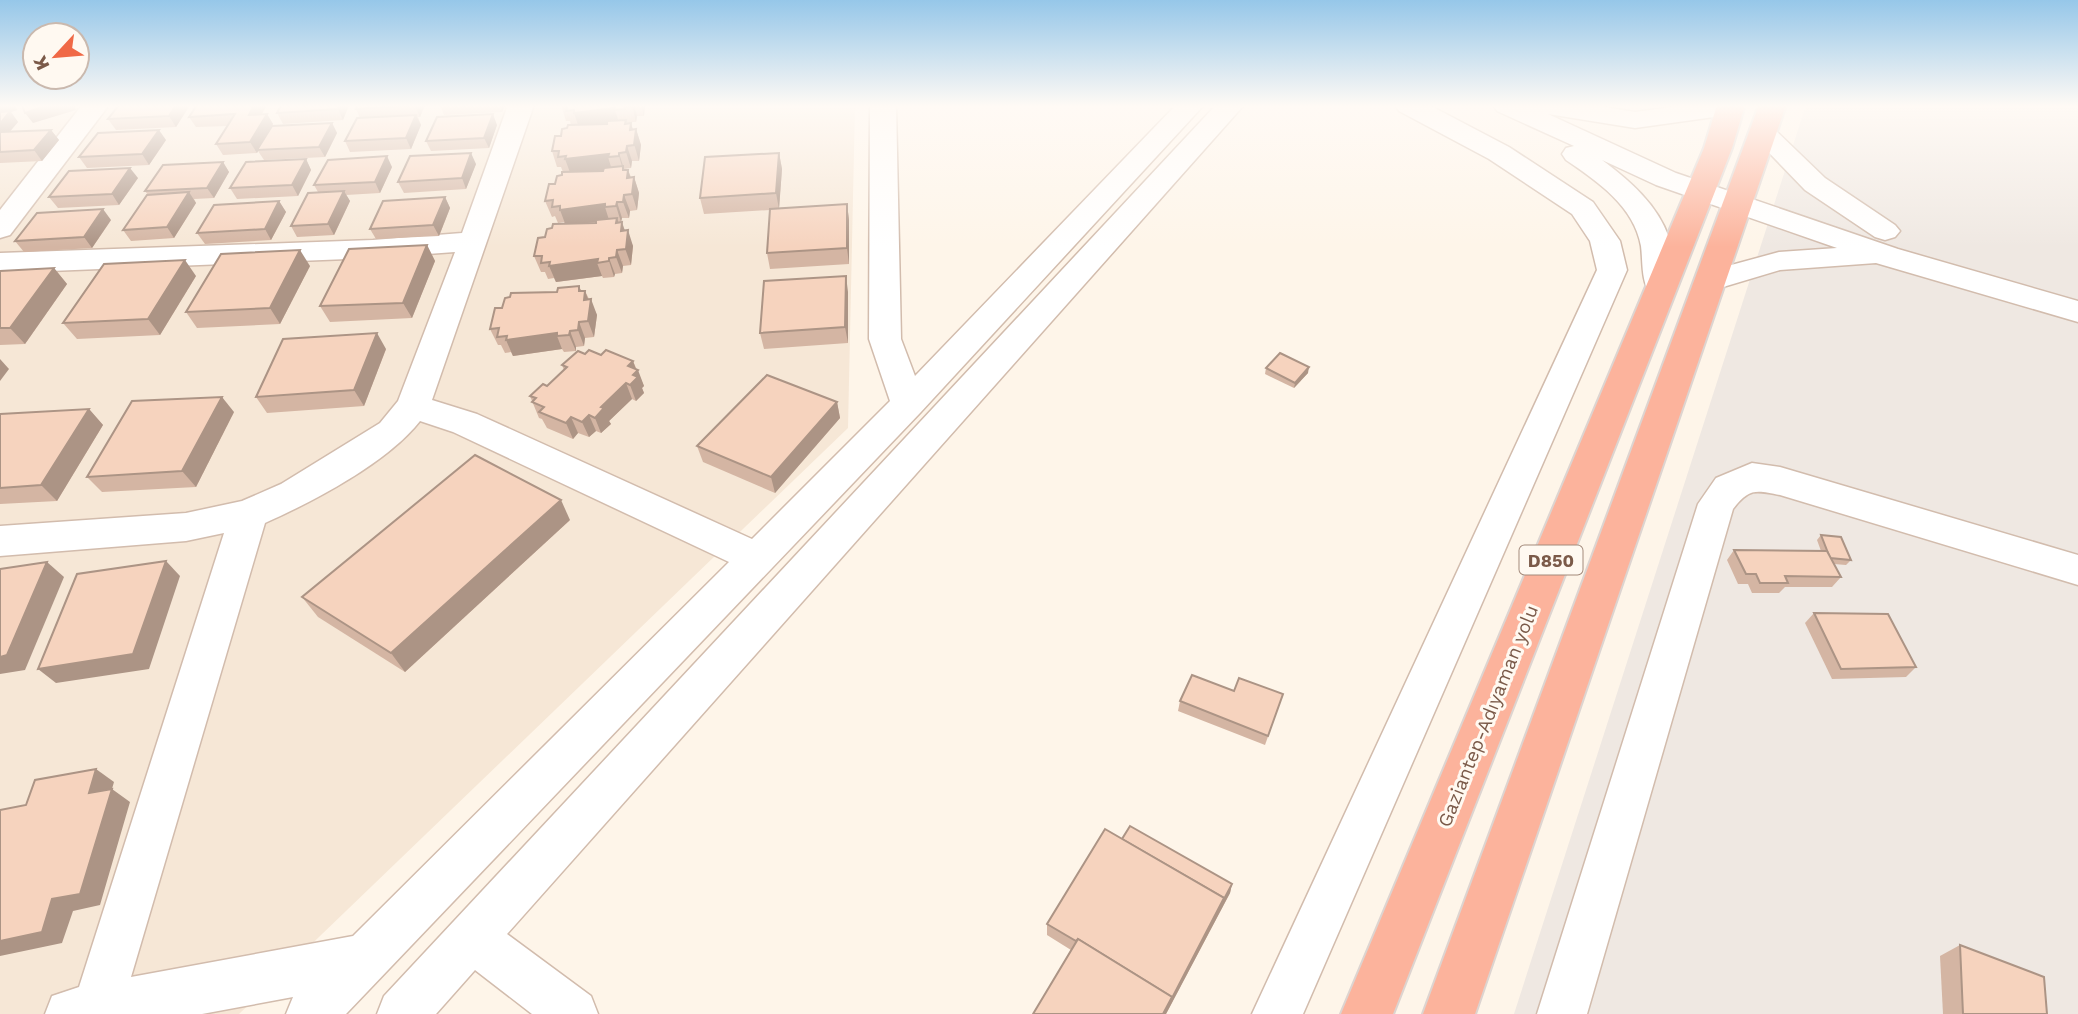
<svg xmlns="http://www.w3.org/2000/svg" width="2078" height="1014" viewBox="0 0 2078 1014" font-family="'Work Sans',sans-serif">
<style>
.residential{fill:#f6e7d6}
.industrial{fill:#efe8e2}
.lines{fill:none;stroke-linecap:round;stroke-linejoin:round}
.minor-casing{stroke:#d2bcad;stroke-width:3}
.highway-casing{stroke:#ddd4d0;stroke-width:4}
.minor{fill:#fff;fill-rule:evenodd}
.highway{fill:#fcb39c;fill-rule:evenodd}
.wall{fill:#d4b5a3}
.shaded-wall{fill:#ac9485}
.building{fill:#f6d3be;stroke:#ac9485;stroke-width:2}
.labels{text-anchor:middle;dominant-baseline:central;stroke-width:6;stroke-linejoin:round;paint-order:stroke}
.shield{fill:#fff9f1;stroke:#a38a7b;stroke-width:2}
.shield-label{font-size:18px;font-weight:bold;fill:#7b5a49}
.street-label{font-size:19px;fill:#7b5a49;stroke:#fff9f1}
</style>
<rect width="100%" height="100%" fill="#fef5e9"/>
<polygon class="residential" points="0,105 855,105 848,428 239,1014 0,1014"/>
<polygon class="industrial" points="1806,105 2078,105 2078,1014 1514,1014"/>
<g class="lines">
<defs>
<g id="minor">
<polygon points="82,105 109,105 10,235 0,238 0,210"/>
<path d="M508 105H534L432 400 477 414 752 539 890 401 869 339 870 105H896L901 339 915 376 1176 105H1204L920 413 346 1014H286L293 997 202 1014H45L52 996 79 987 224 533 186 541 0 556V526L186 513 242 501 281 484 380 423 398 401 455 252 373 258 0 273V253L373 240 462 233ZM420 421 453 432 729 562 353 936 131 977 265 523C314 501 387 463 420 421Z"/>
<polygon points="1216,105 1244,105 507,934 591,996 598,1014 532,1014 475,970 436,1014 377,1014 384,996"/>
<polygon points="1395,105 1429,105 1509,147 1593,202 1620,241 1627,270 1303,1014 1252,1014 1597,270 1590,241 1572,214 1489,159 1399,111"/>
<path d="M1493 105H1592L1635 112 1687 105H1724L1714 117 1635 128 1548 114 1676 173 1898 249 2078 301V322L1876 263 1780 270 1713 290 1702 287 1698 280 1702 273 1779 252 1837 248 1656 185 1602 160C1629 180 1658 205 1669 238 1674 254 1674 271 1676 287L1672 294 1661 297 1650 294C1641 280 1643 262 1641 246 1634 206 1597 181 1566 160L1562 154 1566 148 1574 146 1497 111Z"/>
<polygon points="1763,125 1772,127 1825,178 1895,225 1900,231 1895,237 1885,240 1875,237 1805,190 1750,133 1754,127"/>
<path d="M1752 463 1780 467 2078 555V585L1780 495C1756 490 1749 488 1733 509L1587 1014H1537L1698 504 1716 478Z"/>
</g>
<g id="highway">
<polygon points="1717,105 1745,105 1732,148 1393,1014 1341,1014 1704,148"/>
<polygon points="1759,105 1786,105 1475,1014 1423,1014"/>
</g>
</defs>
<use href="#minor" class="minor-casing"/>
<use href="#highway" class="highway-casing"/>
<use href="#minor" class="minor"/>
<use href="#highway" class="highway"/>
</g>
<g class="wall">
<polygon points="0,105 17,110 11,112 18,122 10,131 51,130 59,140 42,161 0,163"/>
<polygon points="119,105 190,105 176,127 116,130 108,119"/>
<polygon points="267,105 262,114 267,114 273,124 272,126 332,123 337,133 325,157 264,160 258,151 257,153 223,155 216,144 228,126 196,127 189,117"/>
<polygon points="281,105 349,105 343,120 283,124 277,113"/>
<polygon points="425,105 420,117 418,117 421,125 411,149 350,152 345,141 360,118 356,109"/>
<polygon points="440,105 505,105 502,112 444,115"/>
<polygon points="561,105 645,105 644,116 637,116 636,122 630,122 633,130 636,129 641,145 639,161 632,161 631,168 624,169 625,170 628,170 631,177 634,177 639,193 637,210 630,211 629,218 622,218 621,222 618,222 625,230 633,246 631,265 623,266 622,273 615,274 614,277 603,278 602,276 556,282 554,278 548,279 545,272 541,272 534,256 545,237 552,228 565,224 564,222 558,223 555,216 552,217 545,201 563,172 561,167 557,167 552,151 561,136 571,125 570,121 566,121"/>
<polygon points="497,125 489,148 431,151 426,141"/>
<polygon points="166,140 149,165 87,168 79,157"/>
<polygon points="779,153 782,169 779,208 847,204 849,220 849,264 770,269 767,253 770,210 704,214 700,198"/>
<polygon points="306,159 311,170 298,196 237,199 230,188"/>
<polygon points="223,162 229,172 214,198 194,199 196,203 174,238 131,241 123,230 148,195 145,191"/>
<polygon points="476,164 466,189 404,193 398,182"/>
<polygon points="392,167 380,193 346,195 350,201 334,235 297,237 291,226 318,192 314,185"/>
<polygon points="138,178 119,205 58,208 49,197"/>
<polygon points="445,197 450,208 439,236 376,239 370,229"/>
<polygon points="279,201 286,212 271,240 205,244 197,233"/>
<polygon points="111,220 92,248 24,252 15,241"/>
<polygon points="427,245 435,261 412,318 330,322 320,306"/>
<polygon points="310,266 280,324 197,328 186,312"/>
<polygon points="54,268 67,284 25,344 0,345 0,271"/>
<polygon points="196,276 160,335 77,339 63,323"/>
<polygon points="579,286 581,291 585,291 597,315 594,337 585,338 584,346 576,347 576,351 564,352 562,349 513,356 511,352 505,353 501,345 498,345 490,329 502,308"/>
<polygon points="848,292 848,343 764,349 760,333"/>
<polygon points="386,349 364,406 267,413 256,397"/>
<polygon points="585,354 601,355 633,361 644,386 642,388 644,393 636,401 632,399 609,421 611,424 601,433 596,431 589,437 578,433 573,439 547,428 542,419 539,418 530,396 547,386 564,370 562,365"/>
<polygon points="1266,368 1308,373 1294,388 1265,374"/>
<polygon points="837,402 840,418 775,493 703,462 697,446"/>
<polygon points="89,409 103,425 57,501 0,504 0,414"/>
<polygon points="234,412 196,487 102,492 87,477"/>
<polygon points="570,520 405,672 318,617 302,597"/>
<polygon points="1821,535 1851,560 1846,565 1834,564 1841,577 1832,587 1785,587 1779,593 1752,593 1748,584 1738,584 1727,560 1734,550 1821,551 1817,540"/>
<polygon points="1814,613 1916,667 1906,677 1832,679 1805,623"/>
<polygon points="1234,691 1283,694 1265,745 1178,711 1180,701"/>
<polygon points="1122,839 1232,884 1230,893 1166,1014 1033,1014 1071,950 1047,935 1047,924"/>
<polygon points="1960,945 2047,1014 1943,1014 1940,956"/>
</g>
<g class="shaded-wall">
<polygon points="0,105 15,105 17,110 11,112 18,122 2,141 0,138"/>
<polygon points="48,105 74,105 76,110 33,123 25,113"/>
<polygon points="176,105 190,105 176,127 169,116"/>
<polygon points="254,105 267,105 255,125 249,115"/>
<polygon points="339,105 349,105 343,120 338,109"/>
<polygon points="416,105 425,105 420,117 415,106"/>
<polygon points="500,105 505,105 502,112"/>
<polygon points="632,105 634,105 637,116 636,122"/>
<polygon points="641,105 645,105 644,116"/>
<polygon points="615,108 615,110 619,123 579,128 574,113"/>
<polygon points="267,114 273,124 257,153 250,142"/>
<polygon points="493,114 497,125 489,148 484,138"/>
<polygon points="416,115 421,125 411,149 406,138"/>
<polygon points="332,123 337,133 325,157 319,147"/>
<polygon points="631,123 635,137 636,129 641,145 639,161 630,130"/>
<polygon points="51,130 59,140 42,161 34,150"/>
<polygon points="159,130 166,140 149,165 142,154"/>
<polygon points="627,146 632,161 631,168 626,152"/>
<polygon points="471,153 476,164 466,189 462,178"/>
<polygon points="619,153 628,182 623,170 619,156"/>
<polygon points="779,153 782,169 779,209 776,193"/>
<polygon points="609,154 608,157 612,170 571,175 565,159"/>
<polygon points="387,156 392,167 380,193 375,182"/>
<polygon points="306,159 311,170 298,196 292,185"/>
<polygon points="223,162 229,172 214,198 207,188"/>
<polygon points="130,168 138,178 119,205 112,194"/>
<polygon points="628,170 633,185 634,177 639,193 637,210 627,178"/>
<polygon points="344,191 350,201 334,235 328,224"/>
<polygon points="189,192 196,203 174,238 167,227"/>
<polygon points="624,195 630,211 629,218 623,202"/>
<polygon points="445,197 450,208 439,236 433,225"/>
<polygon points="279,201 286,212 271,240 265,229"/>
<polygon points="617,202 622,218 621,222 616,206"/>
<polygon points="605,204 605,207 609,220 566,226 560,210"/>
<polygon points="847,204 849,220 849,264 847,248"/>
<polygon points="103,209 111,220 92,248 84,237"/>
<polygon points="617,218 621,230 622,222 627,237 628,230 633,246 631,265 616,223"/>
<polygon points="427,245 435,261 412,318 403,303"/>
<polygon points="300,250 310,266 280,324 270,308"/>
<polygon points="617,250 623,266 622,273 616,257"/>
<polygon points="609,258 615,274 614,277 609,261"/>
<polygon points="598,259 597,263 602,276 556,282 549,266"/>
<polygon points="185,260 196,276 160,335 148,319"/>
<polygon points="54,268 67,284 25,344 10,328"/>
<polygon points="846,276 848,292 848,343 845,327"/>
<polygon points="579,286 584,298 585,291 590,304 591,299 597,315 594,337 588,321 579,291"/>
<polygon points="579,322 585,338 584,346 578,330"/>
<polygon points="570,331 576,347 576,351 569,335"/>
<polygon points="377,333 386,349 364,406 354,390"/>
<polygon points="557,333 557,336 562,349 513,356 506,340"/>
<polygon points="0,359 9,369 0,381"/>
<polygon points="633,361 637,372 638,370 644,386 642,388 644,393 636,401 630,385 628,366"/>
<polygon points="1309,367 1308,373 1294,388 1295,383"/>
<polygon points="626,383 632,399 609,421 611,424 601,433 595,418 601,407"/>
<polygon points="222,397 234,412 196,487 182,471"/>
<polygon points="837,402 840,418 775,493 771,477"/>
<polygon points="89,409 103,425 57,501 41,485"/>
<polygon points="589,415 596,431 589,437 582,422"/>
<polygon points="571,417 578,433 573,439 566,423"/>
<polygon points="561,500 570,520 405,672 391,653"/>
<polygon points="166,561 180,576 149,669 56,683 38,669"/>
<polygon points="47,562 64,577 25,670 0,674 0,657"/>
<polygon points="96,769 114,782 107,806 89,793"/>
<polygon points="112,789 130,802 100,905 73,911 62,943 0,956 0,941 52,899"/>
<polygon points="1232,884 1230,893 1166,1014 1163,1014"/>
</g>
<g class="building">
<polygon points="22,105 48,105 25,113"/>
<polygon points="119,105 176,105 169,116 108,119"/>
<polygon points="197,105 254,105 249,115 267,114 250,142 216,144 235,114 189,117"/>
<polygon points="281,105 339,105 338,109 277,113"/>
<polygon points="358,105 416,105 356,109"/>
<polygon points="568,105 632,105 625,107 625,109 615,110 615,108 574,113 574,110 566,111"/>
<polygon points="10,111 0,124 0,112"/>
<polygon points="493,114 484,138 426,141 437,117"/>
<polygon points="416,115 406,138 345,141 357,118"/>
<polygon points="626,120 625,124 631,123 630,130 636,129 634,145 627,146 626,152 619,153 619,156 608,157 609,154 565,159 566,156 558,157 559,151 552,151 555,136 561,136 562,129 567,128 568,125 607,124 607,121"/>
<polygon points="332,123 319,147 257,150 272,126"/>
<polygon points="51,130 34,150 0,152 0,132"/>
<polygon points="159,130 142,154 79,157 98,133"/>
<polygon points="471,153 462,178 398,182 410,156"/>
<polygon points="779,153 776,193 700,198 705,157"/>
<polygon points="387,156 375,182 314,185 328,160"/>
<polygon points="306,159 292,185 230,188 246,162"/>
<polygon points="223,162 207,188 145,191 163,165"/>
<polygon points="623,166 623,170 628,170 627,178 634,177 632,194 624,195 623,202 617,202 616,206 605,207 605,204 560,210 560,206 552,207 553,200 545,201 549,184 555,184 557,176 562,175 562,172 603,171 604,168"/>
<polygon points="130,168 112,194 49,197 69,171"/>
<polygon points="344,191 328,224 291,226 308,193"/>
<polygon points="189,192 167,227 123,230 147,195"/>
<polygon points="445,197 433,225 370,229 383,201"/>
<polygon points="279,201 265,229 197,233 214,205"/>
<polygon points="847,204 847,248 767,253 770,209"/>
<polygon points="103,209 84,237 15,241 37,213"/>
<polygon points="617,218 616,223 622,222 621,231 628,230 626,249 617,250 616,257 609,258 609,261 597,263 598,259 549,266 550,262 541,263 542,256 534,256 538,238 545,237 547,229 552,228 553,224 596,223 596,220"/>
<polygon points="427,245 403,303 320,306 349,249"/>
<polygon points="300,250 270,308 186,312 221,254"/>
<polygon points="185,260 148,319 63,323 104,264"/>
<polygon points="54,268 10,328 0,328 0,271"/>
<polygon points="846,276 845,327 760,333 764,281"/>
<polygon points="579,286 579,291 585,291 584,300 591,299 588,321 579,322 578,330 570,331 569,335 557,336 557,333 506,340 507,336 497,337 499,328 490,329 495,308 502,308 505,298 510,297 511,293 557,292 558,288"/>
<polygon points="377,333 354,390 256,397 283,339"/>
<polygon points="589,350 601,355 606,350 633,361 628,366 638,370 633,375 638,377 630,385 626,383 601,407 604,408 595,418 589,415 582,422 571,417 566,423 539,412 544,407 532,402 536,398 530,396 543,384 547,386 567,367 562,365 578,351 585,354"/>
<polygon points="1280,353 1309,367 1295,383 1266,368"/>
<polygon points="767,375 837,402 771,477 697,446"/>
<polygon points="222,397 182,471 87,477 132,401"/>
<polygon points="89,409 41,485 0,488 0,414"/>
<polygon points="475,455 561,500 391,653 302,597"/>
<polygon points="1821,535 1841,537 1851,560 1830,558"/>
<polygon points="1734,550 1827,551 1841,577 1785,576 1788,583 1760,583 1756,574 1746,574"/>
<polygon points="166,561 133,654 38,669 77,574"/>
<polygon points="47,562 7,655 0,657 0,569"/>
<polygon points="1814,613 1888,614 1916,667 1841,669"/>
<polygon points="1192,675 1234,691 1239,678 1283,694 1268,736 1180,701"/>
<polygon points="96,769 89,793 112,789 80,894 52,899 42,932 0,941 0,810 26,805 35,780"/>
<polygon points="1130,826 1232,884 1223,901 1224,898 1122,839"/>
<polygon points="1105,829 1224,898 1171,1000 1172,997 1078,939 1076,941 1047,924"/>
<polygon points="1078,939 1172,997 1163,1014 1033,1014"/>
<polygon points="1960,945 2044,977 2047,1014 1963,1014"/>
</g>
<linearGradient id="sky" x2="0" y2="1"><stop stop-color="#96c7e9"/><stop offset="0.43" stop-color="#fffaf5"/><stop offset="1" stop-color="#fffaf5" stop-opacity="0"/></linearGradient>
<rect width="2078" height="247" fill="url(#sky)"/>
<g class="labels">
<rect class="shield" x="1519.5" y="545.5" width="63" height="29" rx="5"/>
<g class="shield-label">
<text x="1551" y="560">D850</text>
</g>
<g class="street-label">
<text transform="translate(1488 716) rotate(-68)">Gaziantep-Adıyaman yolu</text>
</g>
</g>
<g transform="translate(56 56) rotate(244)"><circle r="33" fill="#fff9f1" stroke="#cab9ae" stroke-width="2"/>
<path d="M0-5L12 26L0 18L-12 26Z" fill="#f06946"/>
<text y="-10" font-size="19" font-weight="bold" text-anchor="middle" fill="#7b5a49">K</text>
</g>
</svg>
